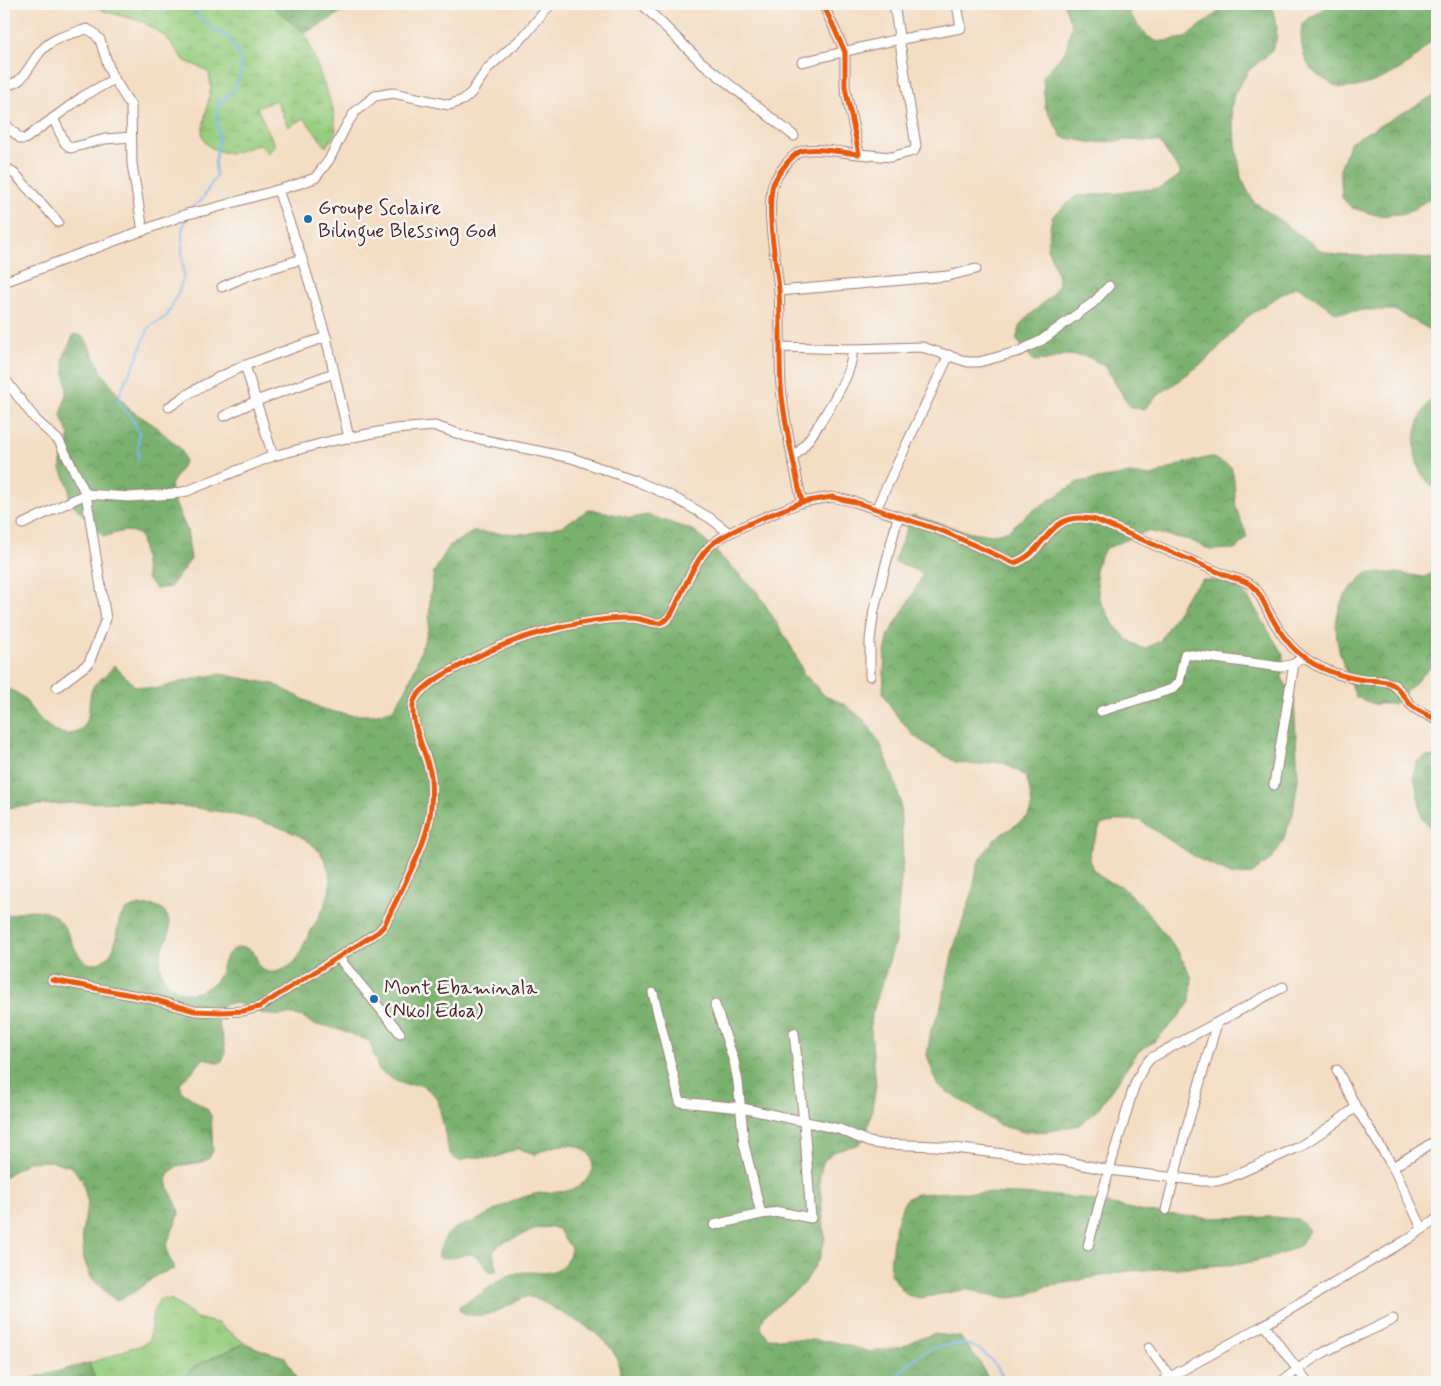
<svg xmlns="http://www.w3.org/2000/svg" width="1441" height="1386" viewBox="0 0 1441 1386" font-family="Mynerve,sans-serif">
<style>
.grass{fill:url(#grass-tufts);stroke:#717655}
.forest{fill:url(#forest-crowns);stroke:#62684c}
.wetland{fill:url(#wetland-marsh);stroke:#717655}
.lines{fill:none;stroke-linecap:round;stroke-linejoin:round}
.stream{stroke:#7ab7ed;stroke-width:2}
.minor-casing{stroke:#9f7e77;stroke-width:11}
.minor{stroke:#fff;stroke-width:9}
.cycleway-casing{stroke:#f6f6f2;stroke-width:8}
.cycleway{stroke:#e8590c;stroke-width:5}
.poi-dot{fill:#1f6fb2;stroke:#f6f6f2;stroke-width:2}
.labels{text-anchor:middle;dominant-baseline:central;stroke-width:5;stroke-linejoin:round;paint-order:stroke}
.poi-label{font-size:20px;fill:#4a1f2b;stroke:#f6f6f2;text-anchor:start}
</style>
<defs>
<pattern id="grass-tufts" width="24" height="20" patternUnits="userSpaceOnUse" patternTransform="scale(1.25)"><rect width="24" height="20" fill="#98ce7f"/><path d="M3 7l-1-3M5 7V3M7 7l1-3M15 17l-1-3M17 17v-4M19 17l1-3" fill="none" stroke="#84b06e"/></pattern>
<pattern id="forest-crowns" width="20" height="18" patternUnits="userSpaceOnUse" patternTransform="scale(1.25)"><rect width="20" height="18" fill="#7ab16e"/><path d="M2 6a3 3 0 1 1 6 0M12 15a3 3 0 1 1 6 0" fill="none" stroke="#668f5b"/></pattern>
<pattern id="wetland-marsh" width="20" height="14" patternUnits="userSpaceOnUse" patternTransform="scale(1.25)"><rect width="20" height="14" fill="#98ce7f"/><path d="M1 5h8M5 5V1M11 12h8M15 12V8" fill="none" stroke="#84b06e"/></pattern>
</defs>
<rect width="100%" height="100%" fill="#f6f6f2"/>
<filter id="ink" filterUnits="userSpaceOnUse"><feTurbulence type="fractalNoise" baseFrequency=".02" numOctaves="2"/><feDisplacementMap in="SourceGraphic" scale="10" xChannelSelector="R" yChannelSelector="G"/><feConvolveMatrix kernelMatrix="1 2 1 2 8 2 1 2 1" color-interpolation-filters="sRGB"/></filter>
<filter id="wash" filterUnits="userSpaceOnUse"><feTurbulence type="fractalNoise" baseFrequency=".0096" numOctaves="4" result="noise"/><feDisplacementMap in="SourceGraphic" scale="20" xChannelSelector="R" yChannelSelector="G"/><feGaussianBlur stdDeviation="1.12" result="paint"/><feColorMatrix in="noise" values="0 0 0 0 0 0 0 0 0 0 0 0 0 0 0 0 0 1.4 0 .05"/><feComposite in="paint" operator="in"/></filter>
<g filter="url(#wash)">
<rect width="100%" height="100%" fill="#f4ddc3"/>
<polygon class="grass" points="165,1299 172,1300 196,1318 217,1323 245,1343 193,1367 181,1382 96,1382 89,1363 109,1357 130,1348 138,1347 149,1341 153,1312 159,1300"/>
<g class="forest">
<polygon points="269,4 350,4 334,17 305,33"/>
<polygon points="1064,4 1129,4 1130,15 1147,36 1158,42 1185,38 1218,12 1220,4 1271,4 1277,26 1276,41 1270,53 1249,70 1234,94 1231,108 1241,178 1253,201 1322,251 1336,255 1437,259 1437,341 1427,328 1394,310 1364,310 1337,313 1297,286 1277,297 1247,317 1208,359 1156,397 1145,409 1130,407 1105,366 1086,356 1065,355 1047,360 1034,361 1016,339 1022,322 1051,296 1059,284 1056,269 1047,248 1052,217 1076,196 1117,193 1162,188 1181,174 1160,142 1129,140 1093,143 1062,137 1045,107 1043,77 1065,52 1072,26"/>
<path d="M1332 4H1437V38C1425 44 1419 56 1408 64 1392 75 1363 89 1343 88 1336 88 1326 80 1319 76 1303 66 1299 41 1302 23Z"/>
<polygon points="1437,94 1437,194 1407,213 1380,216 1352,208 1342,198 1340,169 1350,142"/>
<path d="M74 334 80 335 86 340 104 376 129 409 154 425 181 449 185 461 171 485 170 492 187 530 191 559 170 587 156 589 147 579 141 537C130 526 117 533 104 537L69 500V487L61 469V462L64 450 69 443V436L61 416 67 390 63 358Z"/>
<path d="M1437 393V492C1432 486 1425 480 1422 474 1407 449 1417 411 1437 393Z"/>
<path d="M1211 457 1231 467C1236 481 1234 493 1236 507 1238 517 1245 527 1247 538L1236 549 1210 550 1190 540 1147 531 1105 549 1095 568 1099 599 1114 625 1128 640 1144 649 1160 641 1189 592 1202 580 1231 582 1238 587 1250 600 1283 655 1282 678 1294 698 1298 778 1293 814 1282 843 1272 858 1252 874 1233 875 1197 858 1139 820H1117L1101 825 1089 852 1092 868 1106 881 1121 886 1144 908 1179 953 1192 978 1190 1002 1175 1021 1155 1041 1138 1052 1098 1109 1079 1125 1050 1131 1024 1132 999 1125 937 1085 927 1055 931 1030 940 1010 954 947 972 894 978 863 994 839 1028 817 1032 805 1029 787 1026 776 1006 764 993 762 977 765 955 762 932 748 915 737 893 711 883 693 885 653 889 634 911 598 923 574 894 561 912 515 966 531 992 535 1009 530 1029 513 1078 482 1129 474 1152 476 1181 464Z"/>
<path d="M590 509 631 518 648 515 695 531 758 593 792 648 804 674 825 696 844 704 865 721 880 743 892 773 900 800 903 858 895 942 870 1021 876 1085 871 1115 866 1135 859 1144 833 1152 823 1162 819 1179 825 1239 819 1259 804 1284 765 1315 761 1325 762 1330 769 1338 831 1341 871 1352 901 1347 917 1339 934 1334 960 1337 979 1361 990 1382H620C623 1342 585 1325 555 1309 545 1303 538 1299 527 1296 506 1306 483 1324 460 1311L459 1306C479 1298 493 1281 513 1274 527 1269 544 1276 556 1270 565 1265 570 1258 571 1248L558 1229 552 1227 539 1228 509 1240 500 1244 493 1252 497 1270 492 1273C484 1267 480 1257 471 1254L441 1259 438 1255C441 1245 445 1235 454 1229 460 1225 468 1224 475 1221 494 1211 513 1199 534 1194 551 1190 571 1196 584 1182 602 1165 590 1144 566 1145 555 1145 544 1149 534 1155L519 1148 494 1158 471 1157 460 1161 454 1158 449 1153 438 1100C433 1093 425 1085 415 1084 410 1084 407 1086 403 1084 394 1081 386 1075 378 1069L370 1042 367 1040C354 1035 340 1030 327 1026 323 1025 319 1026 315 1025 309 1023 306 1017 299 1016 288 1013 275 1017 264 1014 252 1011 233 995 221 1008 211 1021 231 1044 223 1060L219 1063 204 1058 193 1071 180 1083 182 1092 207 1109 211 1116 213 1151 209 1158 202 1162 177 1166 168 1174C165 1191 176 1197 179 1213 175 1233 157 1245 174 1265V1269L157 1275 134 1292 116 1301 101 1288 90 1276 84 1259 82 1233 88 1203 82 1180 72 1167 52 1161 28 1162 4 1177V917C78 888 63 960 92 964 97 964 101 962 105 959 125 946 107 908 139 906 145 906 152 904 158 907 162 908 165 911 167 916 176 933 161 944 160 960 158 976 170 990 186 993 199 995 214 986 220 974 222 969 223 962 226 957 232 947 244 944 253 952 258 956 256 964 261 968 271 978 290 968 297 959 300 956 301 950 303 946 315 919 339 896 327 865 317 840 293 832 269 824 184 797 92 800 4 808V687C11 690 18 693 24 698 27 702 29 707 33 711 41 721 56 736 70 734 96 730 85 702 93 687 95 682 100 680 104 677 108 674 111 669 114 665L135 686 155 689 201 677 220 674 274 684 324 710 351 715H374L393 709 407 688 417 662 429 627 430 597 434 572 449 546 473 532 527 534 562 526Z"/>
<path d="M1437 570V661L1394 704H1374L1356 697C1343 664 1324 626 1347 593 1352 586 1360 579 1367 573H1396L1425 577Z"/>
<polygon points="1437,756 1437,836 1422,817 1414,776 1416,762 1426,757"/>
<path d="M954 1192 1046 1195 1080 1198 1145 1212 1206 1218 1274 1217 1298 1219 1309 1230 1301 1245 1274 1257 1241 1264 1127 1271 1045 1287 1025 1296 1009 1298 991 1296 968 1289 920 1298 907 1295 890 1274C891 1248 894 1222 906 1199L917 1194Z"/>
<polygon points="245,1343 264,1351 285,1357 298,1382 181,1382 193,1367"/>
<polygon points="89,1363 96,1382 18,1382"/>
</g>
<path class="wetland" d="M93 4H269L305 33 333 109 336 131 326 147 304 118 288 127 276 100 257 108 275 145 268 153 260 145C252 145 250 148 242 150 231 155 222 153 212 148 205 144 203 140 202 132L211 87 209 73 200 67 185 61 167 38 144 22 104 11Z"/>
<g class="lines">
<g class="stream">
<polyline points="188,211 193,206 201,201 216,176 215,161 219,139 216,117 218,105 235,88 241,71 240,57 229,38 212,29 192,10 188,4"/>
<polyline points="138,459 139,432 131,417 118,402 121,389 135,363 149,327 167,316 179,291 184,275 182,258 182,231 186,218"/>
<path d="M888 1382C899 1377 904 1367 914 1359 921 1352 931 1349 941 1346 949 1345 956 1343 964 1344 983 1346 998 1366 1005 1382"/>
</g>
</g>
</g>
<g filter="url(#ink)">
<g class="lines">
<defs>
<g id="minor">
<polyline points="642,4 700,61 794,136"/>
<path d="M823 4 845 52V87L859 154C844 153 812 146 799 152 790 157 774 178 772 188 767 222 776 257 779 290 781 322 779 354 781 386 784 424 794 464 802 502L832 497 855 502 945 532 1014 563C1049 552 1046 508 1096 520L1230 577C1236 579 1245 580 1251 585 1260 591 1264 604 1269 613 1278 629 1287 644 1301 655 1317 669 1343 677 1364 680 1373 681 1382 680 1390 683 1400 687 1404 698 1411 705 1418 712 1429 715 1437 720"/>
<polyline points="802,62 880,43 961,28 957,4"/>
<path d="M4 87C8 84 13 84 18 81 26 75 31 64 37 56 49 38 67 35 87 29L94 33 100 40 111 74 131 106 132 164 143 231"/>
<polyline points="53,118 65,143 71,148 105,139 131,137"/>
<polyline points="4,121 8,127 4,138"/>
<polyline points="8,127 21,139 25,139 82,97 114,79"/>
<polyline points="859,154 891,157 914,151 916,146 894,4"/>
<polyline points="4,166 16,175 58,222"/>
<polyline points="278,190 302,259 326,337 349,438"/>
<polyline points="4,282 187,214 207,210 295,185 315,178 329,160 347,124 355,112 375,96 393,93 449,105 463,100 471,93 488,68 524,36 551,4"/>
<polyline points="222,287 249,275 302,259"/>
<polyline points="779,291 948,276 976,269"/>
<polyline points="780,347 853,349 922,347 968,362 979,362 1020,351 1042,340 1094,302 1109,286"/>
<polyline points="245,365 273,456"/>
<polyline points="4,378 36,420 59,441 86,494 106,619 89,663 57,687"/>
<path d="M169 407C216 372 272 355 326 337"/>
<polyline points="224,416 256,401 334,373"/>
<path d="M792 458C807 448 843 387 849 369 851 363 852 356 853 349"/>
<polyline points="876,509 949,355"/>
<polyline points="23,524 86,494 129,497 173,494 187,491 273,456 331,441 395,429 435,426 465,436 572,458 634,480 671,496 710,518 729,533"/>
<polyline points="870,676 870,640 874,610 898,517"/>
<polyline points="1101,711 1172,689 1179,682 1185,654 1281,667 1294,664 1303,657"/>
<polyline points="1274,785 1294,664"/>
<polyline points="338,957 400,1033"/>
<path d="M52 980 148 998 195 1011 221 1012 243 1011 259 1007 378 932 384 926C398 896 420 857 428 825 432 810 432 793 431 777 429 757 404 713 416 697 426 684 442 675 456 668 503 641 555 625 609 619 619 618 629 617 639 619 655 623 662 628 672 613 683 592 692 565 708 548 723 531 779 512 802 502"/>
<polyline points="653,993 680,1102 742,1108 839,1129 869,1142 880,1144 936,1146 1064,1161 1108,1170 1202,1181 1217,1181 1228,1178 1299,1147 1334,1124 1356,1107"/>
<polyline points="715,1005 734,1061 738,1082 744,1144 761,1214"/>
<polyline points="1337,1070 1356,1107 1393,1167 1422,1228"/>
<polyline points="1393,1167 1437,1140"/>
<polyline points="1166,1210 1186,1130 1217,1023"/>
<polyline points="714,1225 761,1214 780,1212 811,1218 804,1122 794,1033"/>
<path d="M1088 1246C1099 1205 1110 1164 1123 1124 1130 1101 1134 1076 1151 1058L1283 987"/>
<polyline points="1264,1325 1307,1382"/>
<polyline points="1149,1348 1170,1377"/>
<polyline points="1161,1382 1264,1325 1408,1239 1437,1219"/>
<path d="M1281 1382C1294 1372 1308 1361 1323 1353 1346 1340 1370 1332 1393 1319"/>
</g>
</defs>
<use href="#minor" class="minor-casing"/>
<use href="#minor" class="minor"/>
<defs>
<g id="cycleway">
<path d="M823 4 845 52V87L859 154C844 153 812 146 799 152 790 157 774 178 772 188 767 222 776 257 779 290 781 322 779 354 781 386 784 424 794 464 802 502L832 497 855 502 945 532 1014 563C1049 552 1046 508 1096 520L1230 577C1236 579 1245 580 1251 585 1260 591 1264 604 1269 613 1278 629 1287 644 1301 655 1317 669 1343 677 1364 680 1373 681 1382 680 1390 683 1400 687 1404 698 1411 705 1418 712 1429 715 1437 720"/>
<path d="M52 980 148 998 195 1011 221 1012 243 1011 259 1007 378 932 384 926C398 896 420 857 428 825 432 810 432 793 431 777 429 757 404 713 416 697 426 684 442 675 456 668 503 641 555 625 609 619 619 618 629 617 639 619 655 623 662 628 672 613 683 592 692 565 708 548 723 531 779 512 802 502"/>
</g>
</defs>
<use href="#cycleway" class="cycleway-casing"/>
<use href="#cycleway" class="cycleway"/>
</g>
</g>
<g class="poi-dot">
<circle cx="308" cy="219" r="5"/>
<circle cx="374" cy="999" r="5"/>
</g>
<g class="labels">
<g class="poi-label">
<text x="318" y="208">Groupe Scolaire<tspan x="318" dy="23">Bilingue Blessing God</tspan></text>
<text x="384" y="988">Mont Ebaminala<tspan x="384" dy="23">(Nkol Edoa)</tspan></text>
</g>
</g>
<rect width="1441" height="1386" fill="none" stroke="#f6f6f2" stroke-width="20"/>
</svg>
